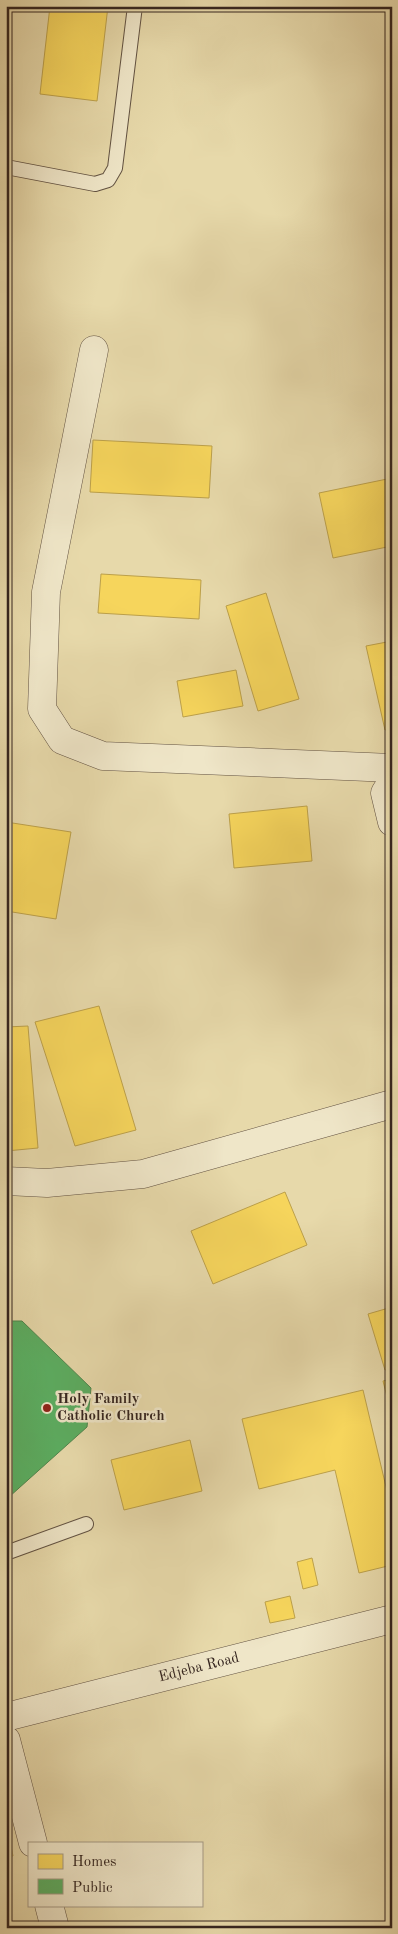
<svg xmlns="http://www.w3.org/2000/svg" width="398" height="1934" viewBox="0 0 398 1934" font-family="'Old Standard TT',serif">
<style>
.homes{fill:#f6d55c;stroke:#bca04a}
.public{fill:#5aae61;stroke:#4f854d}
.lines{fill:none;stroke-linecap:round;stroke-linejoin:round}
.lane-casing{stroke:#625242;stroke-width:16}
.street-casing{stroke:#625242;stroke-width:29}
.lane{stroke:#efe6c8;stroke-width:14}
.street{stroke:#efe6c8;stroke-width:28}
.poi-dot{fill:#8f2418;stroke:#efe6c8;stroke-width:2}
.labels{text-anchor:middle;dominant-baseline:central;stroke-width:5;stroke-linejoin:round;paint-order:stroke}
.poi-label{font-size:15px;font-weight:bold;fill:#35251f;stroke:#efe6c8;text-anchor:start}
.street-label{font-size:15px;fill:#35251f;stroke:#efe6c8}
</style>
<rect width="100%" height="100%" fill="#e7d9aa"/>
<filter id="stains"><feTurbulence type="fractalNoise" baseFrequency=".004" numOctaves="4"/><feColorMatrix values="0 0 0 0 .2 0 0 0 0 .09 0 0 0 0 .02 0 0 0 .5 -.17"/></filter>
<radialGradient id="worn" r=".72"><stop offset=".6" stop-color="#630" stop-opacity="0"/><stop offset="1" stop-color="#630" stop-opacity=".3"/></radialGradient>
<g class="homes">
<polygon points="50,6 108,6 97,101 40,94"/>
<polygon points="6,168 9,169 6,194"/>
<polygon points="93,440 212,446 209,498 90,492"/>
<polygon points="392,478 392,546 333,558 319,493"/>
<polygon points="101,574 201,580 199,619 98,613"/>
<polygon points="266,593 299,699 258,711 226,606"/>
<polygon points="392,641 392,728 385,730 366,646"/>
<polygon points="236,670 243,706 183,717 177,681"/>
<polygon points="307,806 312,861 234,868 229,814"/>
<polygon points="6,822 71,832 56,919 6,911"/>
<polygon points="99,1006 136,1130 75,1146 35,1022"/>
<polygon points="28,1026 38,1148 6,1151 6,1027"/>
<polygon points="285,1192 307,1245 213,1284 191,1231"/>
<polygon points="392,1307 392,1368 385,1370 368,1314"/>
<polygon points="392,1379 392,1417 383,1381"/>
<polygon points="363,1390 392,1512 392,1565 359,1573 335,1470 259,1489 242,1419"/>
<polygon points="190,1440 202,1491 124,1510 111,1460"/>
<polygon points="312,1558 318,1585 303,1589 297,1562"/>
<polygon points="290,1596 295,1618 270,1623 265,1602"/>
<polygon points="6,1820 13,1856 6,1857"/>
</g>
<polygon class="public" points="6,1321 22,1321 91,1388 87,1427 9,1497 6,1497"/>
<g class="lines">
<defs>
<g id="lane">
<polyline points="6,167 95,184 108,180 115,168 135,6"/>
<polyline points="6,1553 86,1524"/>
</g>
<g id="street">
<polyline points="94,350 46,592 42,709 62,740 103,756 392,768"/>
<polyline points="392,782 385,793 392,822"/>
<polyline points="6,1181 47,1183 143,1174 392,1104"/>
<polyline points="6,1717 392,1619"/>
<polyline points="6,1740 33,1843"/>
<polyline points="49,1905 55,1928"/>
</g>
</defs>
<use href="#lane" class="lane-casing"/>
<use href="#street" class="street-casing"/>
<use href="#lane" class="lane"/>
<use href="#street" class="street"/>
</g>
<circle class="poi-dot" cx="47" cy="1408" r="5"/>
<g class="labels">
<g class="poi-label">
<text x="57" y="1399">Holy Family<tspan x="57" dy="17">Catholic Church</tspan></text>
</g>
<g class="street-label">
<text transform="translate(199 1668) rotate(-14)">Edjeba Road</text>
</g>
</g>
<rect width="398" height="1934" fill="none" stroke="#e7d9aa" stroke-width="25"/>
<rect x="8" y="8" width="383" height="1919" fill="none" stroke="#35251f" stroke-width="2.5"/>
<rect x="12" y="12" width="373" height="1909" fill="none" stroke="#35251f"/>
<rect x="28" y="1842" width="175" height="65" fill="#efe6c8" stroke="#a59984"/>
<rect x="38" y="1854" width="25" height="15" fill="#f6d55c" stroke="#a59984"/>
<text x="72" y="1866" font-size="15" fill="#35251f">Homes</text>
<rect x="38" y="1879" width="25" height="15" fill="#5aae61" stroke="#a59984"/>
<text x="72" y="1892" font-size="15" fill="#35251f">Public</text>
<rect width="100%" height="100%" filter="url(#stains)"/>
<rect width="100%" height="100%" fill="url(#worn)"/>
</svg>
